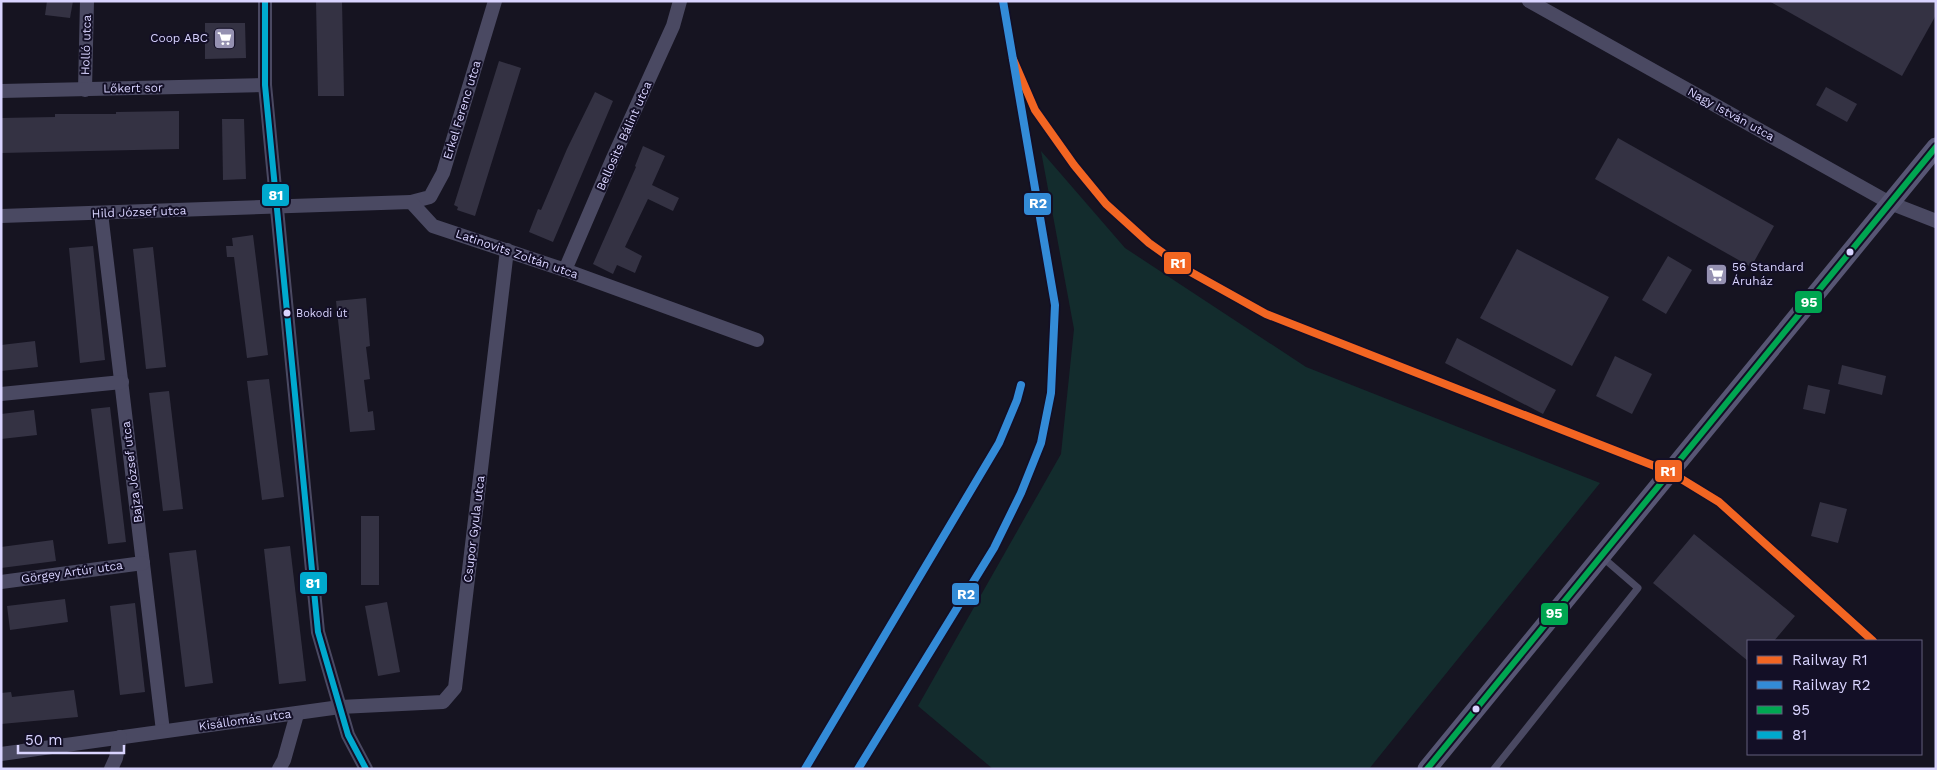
<svg xmlns="http://www.w3.org/2000/svg" width="1937" height="770" viewBox="0 0 1937 770" font-family="'Work Sans',sans-serif">
<style>
.green{fill:#132c2d}
.building{fill:#343243}
.lines{fill:none;stroke-linecap:round;stroke-linejoin:round}
.service{stroke:#4a4962;stroke-width:7}
.minor{stroke:#4a4962;stroke-width:14}
.secondary{stroke:#575674;stroke-width:19}
.bus-1-casing{stroke:#130f26;stroke-width:10}
.bus-2-casing{stroke:#130f26;stroke-width:10}
.bus-1{stroke:#00a651;stroke-width:6}
.bus-2{stroke:#00a9ce;stroke-width:6}
.rail-1-casing{stroke:#130f26;stroke-width:11}
.rail-2-casing{stroke:#130f26;stroke-width:11}
.rail-1{stroke:#f26522;stroke-width:8}
.rail-2{stroke:#338bd7;stroke-width:8}
.bus-dot{fill:#d9d4ff;stroke:#130f26;stroke-width:2}
.labels{text-anchor:middle;dominant-baseline:central;stroke-width:4;stroke-linejoin:round;paint-order:stroke}
.bus-label{font-size:11px;fill:#d9d4ff;stroke:#130f26;text-anchor:start}
.poi-label{font-size:12px;fill:#d9d4ff;stroke:#130f26;text-anchor:end}
.street-label{font-size:12px;fill:#d9d4ff;stroke:#130f26}
.line-badge{stroke:#130f26;stroke-width:2}
.badge-label{font-size:14px;text-anchor:middle;font-weight:bold;fill:#fff}
</style>
<rect width="100%" height="100%" fill="#161421"/>
<polygon class="green" points="1041,151 1125,248 1306,367 1600,483 1369,769 993,769 918,706 1061,454 1074,329"/>
<g class="building">
<polygon points="47,1 73,1 70,18 45,15"/>
<polygon points="316,1 342,1 344,96 318,96"/>
<polygon points="1769,1 1936,1 1936,15 1902,76"/>
<polygon points="205,23 245,23 246,58 205,59"/>
<polygon points="499,61 521,68 475,216 457,210 458,207 454,205"/>
<polygon points="1826,87 1857,104 1847,122 1816,105"/>
<polygon points="595,92 613,101 553,242 529,232 538,209 541,210 567,149"/>
<polygon points="179,111 179,149 1,153 1,118 55,117 55,114 116,114 116,112"/>
<polygon points="222,119 244,119 246,179 223,180"/>
<polygon points="1618,138 1774,226 1751,267 1595,179"/>
<polygon points="643,146 665,156 652,185 679,198 673,211 648,199 625,247 642,256 635,273 617,265 613,274 593,264 636,167 635,166"/>
<polygon points="253,235 268,355 247,358 234,257 227,257 226,246 233,246 232,238"/>
<polygon points="93,246 105,360 80,363 69,248"/>
<polygon points="153,247 166,367 146,369 133,249"/>
<polygon points="1517,249 1609,297 1572,366 1480,318"/>
<polygon points="1668,256 1692,270 1666,314 1642,300"/>
<polygon points="366,298 370,346 366,347 370,379 364,380 368,412 373,411 375,430 350,432 336,301"/>
<polygon points="1457,338 1556,390 1543,414 1445,363"/>
<polygon points="35,341 38,367 1,371 1,345"/>
<polygon points="1615,356 1652,374 1632,414 1596,396"/>
<polygon points="1842,365 1886,376 1882,395 1838,384"/>
<polygon points="269,379 284,497 262,500 247,381"/>
<polygon points="1808,385 1830,390 1825,414 1803,409"/>
<polygon points="169,391 183,509 163,511 149,393"/>
<polygon points="110,407 126,542 108,544 91,409"/>
<polygon points="34,410 37,435 1,439 1,414"/>
<polygon points="1820,502 1847,509 1838,543 1811,536"/>
<rect x="361" y="516" width="18" height="69"/>
<polygon points="1694,534 1795,616 1774,641 1748,641 1748,661 1653,583"/>
<polygon points="53,540 56,561 1,568 1,547"/>
<polygon points="290,546 306,681 279,684 264,549"/>
<polygon points="196,550 213,683 185,687 169,553"/>
<polygon points="65,599 68,622 10,630 7,606"/>
<polygon points="387,602 400,672 378,676 365,606"/>
<polygon points="135,603 145,692 120,695 110,606"/>
<polygon points="74,690 78,717 1,724 1,693 11,692 12,697"/>
</g>
<g class="lines">
<polyline class="service" points="1494,769 1638,588 1601,556"/>
<g class="minor">
<polyline points="265,1 265,85 318,632 348,735 366,769"/>
<polyline points="1529,1 1890,203 1936,221"/>
<polyline points="85,90 87,1"/>
<polyline points="1,91 265,85"/>
<polyline points="411,202 430,197 443,173 495,1"/>
<polyline points="101,213 163,731"/>
<polyline points="1,216 411,202 433,226 565,270 757,340"/>
<polyline points="565,270 613,158 673,26 680,1"/>
<polyline points="1,394 122,382"/>
<polyline points="1,582 143,563"/>
<polyline points="1,754 340,707 443,702 455,688 507,250"/>
<polyline points="111,769 116,758 120,737"/>
<polyline points="279,769 284,760 297,714"/>
</g>
<polyline class="secondary" points="1427,769 1936,147"/>
<defs>
<polyline id="bus-1" points="1427,769 1936,147"/>
<polyline id="bus-2" points="265,1 265,85 318,632 348,735 366,769"/>
</defs>
<use href="#bus-1" class="bus-1-casing"/>
<use href="#bus-2" class="bus-2-casing"/>
<use href="#bus-1" class="bus-1"/>
<use href="#bus-2" class="bus-2"/>
<defs>
<polyline id="rail-1" points="1013,59 1035,110 1074,165 1106,204 1149,243 1187,270 1266,314 1670,472 1719,502 1873,641"/>
<g id="rail-2">
<polyline points="805,769 999,443 1017,400 1021,385"/>
<polyline points="858,769 994,548 1021,493 1041,443 1051,393 1055,305 1003,1"/>
</g>
</defs>
<use href="#rail-1" class="rail-1-casing"/>
<use href="#rail-2" class="rail-2-casing"/>
<use href="#rail-1" class="rail-1"/>
<use href="#rail-2" class="rail-2"/>
</g>
<defs>
<symbol id="supermarket-square" viewBox="-11 -11 22 22"><rect x="-9" y="-9" width="18" height="18" rx="4" fill="#9591b1" stroke="#130f26"/><path d="M-6-5.5h2.5l.6 2H6L4.5 2H-2.5L-4.4-4H-6ZM-1.5 3.2a1.3 1.3 0 1 0 .1 0ZM3 3.2a1.3 1.3 0 1 0 .1 0Z" fill="#fff"/></symbol>
</defs>
<g fill-rule="evenodd">
<use href="#supermarket-square" x="212" y="26" width="25" height="25"/>
<use href="#supermarket-square" x="1704" y="262" width="25" height="25"/>
</g>
<g class="bus-dot">
<circle cx="1850" cy="252" r="4.5"/>
<circle cx="287" cy="313" r="4.5"/>
<circle cx="1476" cy="709" r="4.5"/>
</g>
<g class="labels">
<g class="bus-label">
<text x="296" y="313">Bokodi út</text>
</g>
<g class="poi-label">
<text x="208" y="38">Coop ABC</text>
<text x="1732" y="267" text-anchor="start">56 Standard<tspan x="1732" dy="14">Áruház</tspan></text>
</g>
<g class="street-label">
<text transform="translate(86 45) rotate(-88)">Holló utca</text>
<text transform="translate(133 88) rotate(-1)">Lőkert sor</text>
<text transform="translate(462 110) rotate(-73)">Erkel Ferenc utca</text>
<text transform="translate(1731 114) rotate(29)">Nagy István utca</text>
<text transform="translate(624 136) rotate(-66)">Bellosits Bálint utca</text>
<text transform="translate(139 212) rotate(-2)">Hild József utca</text>
<text transform="translate(517 254) rotate(19)">Latinovits Zoltán utca</text>
<text transform="translate(132 472) rotate(-97)">Bajza József utca</text>
<text transform="translate(474 529) rotate(-83)">Csupor Gyula utca</text>
<text transform="translate(72 572) rotate(-8)">Görgey Artúr utca</text>
<text transform="translate(245 720) rotate(-8)">Kisállomás utca</text>
</g>
</g>
<g class="line-badge">
<rect x="261" y="183" width="29" height="24" rx="5" fill="#00a9ce"/>
<rect x="1023" y="192" width="29" height="24" rx="5" fill="#338bd7"/>
<rect x="1163" y="251" width="29" height="24" rx="5" fill="#f26522"/>
<rect x="1794" y="290" width="29" height="24" rx="5" fill="#00a651"/>
<rect x="1654" y="459" width="29" height="24" rx="5" fill="#f26522"/>
<rect x="299" y="571" width="29" height="24" rx="5" fill="#00a9ce"/>
<rect x="951" y="582" width="29" height="24" rx="5" fill="#338bd7"/>
<rect x="1540" y="602" width="29" height="24" rx="5" fill="#00a651"/>
</g>
<g class="badge-label">
<text x="276" y="200">81</text>
<text x="1038" y="208">R2</text>
<text x="1178" y="268">R1</text>
<text x="1809" y="307">95</text>
<text x="1668" y="476">R1</text>
<text x="313" y="588">81</text>
<text x="966" y="599">R2</text>
<text x="1554" y="618">95</text>
</g>
<rect width="1937" height="770" fill="none" stroke="#d9d4ff" stroke-width="5"/>
<rect x="1747" y="640" width="175" height="115" fill="#130f26" stroke="#625e7d"/>
<rect x="1757" y="656" width="25" height="8" fill="#f26522" stroke="#625e7d"/>
<text x="1792" y="665" font-size="15" fill="#d9d4ff">Railway R1</text>
<rect x="1757" y="681" width="25" height="8" fill="#338bd7" stroke="#625e7d"/>
<text x="1792" y="690" font-size="15" fill="#d9d4ff">Railway R2</text>
<rect x="1757" y="706" width="25" height="8" fill="#00a651" stroke="#625e7d"/>
<text x="1792" y="715" font-size="15" fill="#d9d4ff">95</text>
<rect x="1757" y="731" width="25" height="8" fill="#00a9ce" stroke="#625e7d"/>
<text x="1792" y="740" font-size="15" fill="#d9d4ff">81</text>
<path d="M18 745v8h106v-8" fill="none" stroke="#d9d4ff" stroke-width="2.5"/>
<text x="25" y="745" font-size="15" fill="#d9d4ff" stroke="#130f26" stroke-width="4" paint-order="stroke">50 m</text>
</svg>
